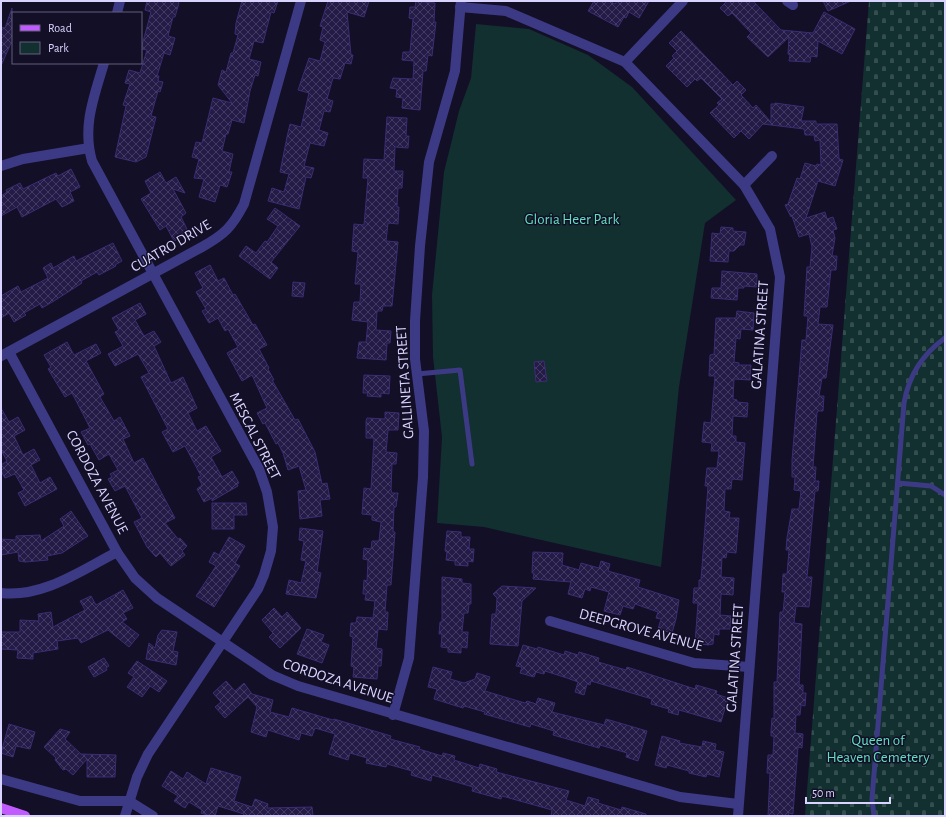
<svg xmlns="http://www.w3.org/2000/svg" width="946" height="817" viewBox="0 0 946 817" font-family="'Alegreya Sans',sans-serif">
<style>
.cemetery{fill:url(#cemetery-stones)}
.park{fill:#12302f}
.building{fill:url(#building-cross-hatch);stroke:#3b2d73}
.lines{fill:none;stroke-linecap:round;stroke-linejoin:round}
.service{stroke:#3d3a85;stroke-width:5}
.minor{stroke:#3d3a85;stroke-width:10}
.primary{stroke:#c25bff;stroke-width:10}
.labels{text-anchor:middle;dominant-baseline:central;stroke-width:3;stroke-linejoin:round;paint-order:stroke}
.park-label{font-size:15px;fill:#5fe0c0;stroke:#130f26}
.street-label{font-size:15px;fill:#d9d4ff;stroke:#130f26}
</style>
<defs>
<pattern id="cemetery-stones" width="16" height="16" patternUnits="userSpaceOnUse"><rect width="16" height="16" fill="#12302f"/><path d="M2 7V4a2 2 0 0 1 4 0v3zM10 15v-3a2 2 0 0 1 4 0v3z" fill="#344d4e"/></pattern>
<pattern id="building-cross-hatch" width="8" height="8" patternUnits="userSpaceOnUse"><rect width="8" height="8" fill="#241b47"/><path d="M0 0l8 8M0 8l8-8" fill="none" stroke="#433b63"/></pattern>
</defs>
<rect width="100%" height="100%" fill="#130f26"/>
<polygon class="cemetery" points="869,1 945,1 945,816 805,816"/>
<polygon class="park" points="476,24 529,29 588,55 632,87 736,200 705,223 679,387 661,567 484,527 437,523 442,437 433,357 432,295 444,172 459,111 471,78"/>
<g class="building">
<polygon points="147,1 178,1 179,3 175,17 173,17 168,36 175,38 170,55 164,53 157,76 159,76 158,81 163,82 160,92 158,91 151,116 156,117 146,157 136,162 115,157 126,106 123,105 130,84 125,83 129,70 140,73 147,50 141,49 151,12 145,10"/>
<polygon points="242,1 278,1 274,13 271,12 263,43 254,41 249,59 261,62 258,76 255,75 250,91 244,123 232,120 228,134 226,134 222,151 233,154 229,172 232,172 227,187 220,185 215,202 199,197 204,179 194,178 199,159 192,157 196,142 202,143 213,98 232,103 218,85 222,70 226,72 231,53 233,53 238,35 235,34 236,23"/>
<polygon points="328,1 369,1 364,17 347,12 351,55 353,55 351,64 345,63 340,79 333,78 327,99 333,101 330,112 324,111 319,130 328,133 324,146 310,143 304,166 314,168 311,178 306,177 299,209 268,201 272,188 284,192 289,174 280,172 287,137 290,124 301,127 309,93 298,90 309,58 320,61 325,42 320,40 323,27 320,26"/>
<polygon points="416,1 435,3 434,22 436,22 432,56 428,55 426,71 423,71 420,110 402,108 403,98 396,97 397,89 390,88 393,78 413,79 414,61 402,60 403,52 410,52 413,19 409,18 410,7 415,7"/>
<polygon points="594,1 610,1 615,4 617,1 649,1 639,18 629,12 626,18 624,17 618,27 588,11"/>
<polygon points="727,1 753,1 781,30 813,33 824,12 855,29 842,54 818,41 817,57 811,56 810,62 789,61 790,55 788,54 789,37 768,57 747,37 751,33 732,13 728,16 720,8"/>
<polygon points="823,1 851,1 828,11"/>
<polygon points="12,8 13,43 11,43 1,66 1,27 5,28"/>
<polygon points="681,31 733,85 737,81 746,90 741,95 753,108 756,105 771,122 771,104 775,104 775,103 804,107 801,121 816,121 816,124 837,124 839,159 843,160 835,186 818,181 806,218 825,212 827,219 833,217 837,229 833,230 835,238 832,256 837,256 836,270 831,270 827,307 820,307 818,324 833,325 826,378 822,378 819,396 824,396 823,411 818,411 817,413 813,467 816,467 815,481 819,481 818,491 815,491 807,577 812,577 809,607 796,606 794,623 802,624 799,685 803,685 803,693 806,693 805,706 801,705 800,715 796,715 795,733 803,734 802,748 798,747 793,814 789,813 788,816 768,816 770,773 767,773 768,755 773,755 774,736 771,736 771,731 772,718 774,719 774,682 777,682 780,612 783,612 785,592 782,592 783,574 787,574 789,550 786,550 787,538 792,509 799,509 801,491 794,490 795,477 792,477 792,460 802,340 806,340 808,316 804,316 807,267 810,267 812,247 809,234 799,237 792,216 791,217 785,205 788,204 797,178 800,179 805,163 816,166 817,164 821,165 820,140 815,141 814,135 805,135 804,129 763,124 749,139 741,131 734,138 710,113 719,105 717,103 722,99 701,78 697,81 695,79 687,87 666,66 674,58 672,56 677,51 669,43"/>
<polygon points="387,117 407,118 406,136 409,136 408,148 395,147 394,171 403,171 402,188 398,188 397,207 399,207 398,224 388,223 386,241 398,242 392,306 383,306 382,311 377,311 376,330 391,331 390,343 387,343 386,360 357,358 359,342 366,342 368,322 352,320 354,302 360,302 361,284 355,284 358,252 352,251 354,224 364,225 368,178 363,178 364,159 384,160"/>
<polygon points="71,169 80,187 70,192 74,201 62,207 56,199 22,217 17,207 1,216 1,196 7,192 6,190 20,183 23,189 56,173 58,176"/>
<polygon points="160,172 166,183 176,177 185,193 173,189 186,213 181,217 189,233 174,241 166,226 160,230 141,199 151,193 145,181"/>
<polygon points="275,208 300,226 271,262 278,268 270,279 239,256 246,246 256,253 265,241 267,242 278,226 267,219"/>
<polygon points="721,227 733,228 733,231 746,232 744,245 740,245 734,251 729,251 728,262 710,261 712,233 720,234"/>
<polygon points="113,243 122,261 115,265 116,266 99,275 97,272 81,281 82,283 54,301 42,308 40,304 24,313 26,315 14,322 9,313 1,318 1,296 18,286 21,292 48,278 43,268 51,263 53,268 74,256 76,261"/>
<polygon points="210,265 218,281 224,278 233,295 235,294 253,325 255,324 267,345 259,349 269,368 268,369 274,380 272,380 295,420 298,419 315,452 322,484 327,483 330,499 320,500 322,516 300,519 298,491 306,490 299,466 288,470 283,453 278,443 276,444 265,423 263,424 257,413 267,408 252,375 242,381 227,353 238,347 228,329 225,331 218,318 209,323 202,311 206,309 196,292 203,288 195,273"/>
<polygon points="722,271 757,274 757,287 744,286 744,288 738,288 737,300 711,298 712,288 721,288"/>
<polygon points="293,282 305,283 303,297 292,296"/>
<polygon points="140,303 146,314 135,320 144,336 154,331 161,342 154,346 171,383 183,377 197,408 188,413 197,431 206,426 221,451 211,457 222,477 232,471 239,483 237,484 238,486 212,501 212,498 204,502 197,489 202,485 198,477 201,476 185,446 173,452 162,432 168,429 141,377 149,373 138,354 115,366 108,354 123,346 115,332 119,330 112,318"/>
<polygon points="737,311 754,313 753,330 741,329 740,339 736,338 734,362 739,363 739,365 751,365 750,380 734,379 733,399 737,400 737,402 748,403 747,417 733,416 732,436 736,436 736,442 745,443 742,480 732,479 731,489 725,489 724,511 730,512 729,518 739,518 736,553 727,552 726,558 722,557 721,577 734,578 733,595 721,594 720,615 731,616 730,629 719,629 719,635 714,634 713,644 708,645 695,643 698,603 693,603 694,588 699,588 699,580 701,580 708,486 705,486 707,468 717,468 719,451 711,451 712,443 702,442 704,422 711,423 715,376 709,376 710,355 714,354 716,318 736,318"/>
<polygon points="67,342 74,355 96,344 101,353 86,361 104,394 100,397 114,421 120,417 130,436 123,439 134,463 143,458 175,518 165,523 178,539 180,538 187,546 182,551 185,555 171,566 160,553 156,557 147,547 134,522 142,518 125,486 115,491 108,479 112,477 110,474 118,470 109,454 99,460 90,444 88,445 81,432 90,428 84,416 72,393 65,397 48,369 51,367 44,355"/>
<polygon points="544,361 547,381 536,382 534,362"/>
<polygon points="364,375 390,376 389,394 381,393 381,397 367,396 368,393 363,393"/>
<polygon points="1,408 9,422 18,417 25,430 14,436 23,455 34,449 40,460 31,465 40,483 50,477 57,489 25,506 18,493 24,490 15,474 5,478 1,471 1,465 7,461 1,450"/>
<polygon points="385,412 399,413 398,430 388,430 386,452 397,453 396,464 392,464 391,490 392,493 398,493 396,507 394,507 393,532 395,532 391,585 387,585 385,612 388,612 387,630 378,629 376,648 382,649 382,654 381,666 378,666 377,679 353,677 354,667 351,666 353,637 350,636 351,623 356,623 357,617 373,618 375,601 365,600 366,594 363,594 364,580 367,581 368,560 363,559 364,548 371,549 372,541 379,541 381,522 372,520 372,515 362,514 364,488 371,489 374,438 366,438 366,421 367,418 385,419"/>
<polygon points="212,503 246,503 247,515 234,515 234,529 212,529"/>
<polygon points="71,511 88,536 62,553 47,556 48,560 25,562 19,561 18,552 1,555 1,539 16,540 16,536 40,535 41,541 64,526 60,519"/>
<polygon points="300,528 323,531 317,572 321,573 316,598 286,594 289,580 301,583 306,561 301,560 304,541 299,540"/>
<polygon points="447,531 461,532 461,537 470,537 469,549 474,549 473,562 468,561 468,566 455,565 455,561 446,560 447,552 445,551"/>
<polygon points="229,537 245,546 235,563 240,566 214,607 196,596 216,566 209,562 214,552 219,555"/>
<polygon points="533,552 563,553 562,565 579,570 581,563 599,568 601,561 610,564 608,571 640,580 638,587 679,600 676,619 672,633 658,629 661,619 656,618 658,612 635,604 633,609 623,606 620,615 604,611 609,592 591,587 590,591 585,589 582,598 568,594 571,582 533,579 534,573 532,573"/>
<polygon points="442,577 462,579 462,583 471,584 471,604 469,604 468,613 464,613 462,632 468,632 467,648 461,647 461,653 448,652 448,648 441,647 442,634 439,634 440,622 442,622"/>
<polygon points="502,586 536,588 522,601 518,646 490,644 492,614 496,614 497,598 493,594"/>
<polygon points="123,590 133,608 123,613 127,619 122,622 139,635 129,647 108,630 81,643 78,638 57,641 58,649 33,653 33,659 17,658 18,650 1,649 1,632 20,632 20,620 39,621 38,614 51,612 53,627 85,610 80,601 91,596 96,605"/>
<polygon points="274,608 282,617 287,612 301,628 280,648 269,637 273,633 262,620"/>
<polygon points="307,629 324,635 321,642 329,645 322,663 297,654"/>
<polygon points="162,630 177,632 173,651 178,652 176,665 146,659 149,643 155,648 158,635"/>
<polygon points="523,645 537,649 538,647 564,655 565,651 578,655 579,652 599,658 598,662 626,670 627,667 695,689 696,685 717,691 716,694 728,698 721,722 679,710 678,715 668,712 669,709 651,704 652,699 591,681 590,685 587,684 584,695 575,692 578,682 567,678 545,671 544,674 536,672 534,677 520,673 522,667 516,666"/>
<polygon points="104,658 109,666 106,668 107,670 94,677 88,667"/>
<polygon points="137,661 167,681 159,692 150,686 142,697 127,687 134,677 128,673"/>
<polygon points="433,667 452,672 450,679 464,683 475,679 477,673 490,677 485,691 525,703 527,701 536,704 538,698 555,703 552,712 604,725 606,719 647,731 638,761 626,757 627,753 600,745 599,748 553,735 554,731 531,724 530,727 484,714 485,712 464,706 463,708 434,699 437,689 428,687"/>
<polygon points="226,681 235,691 244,683 252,694 273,700 270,712 289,717 292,708 333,720 334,719 391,736 390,739 420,747 419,749 442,756 443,753 455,756 454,760 479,768 480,764 497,769 496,772 569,791 566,800 585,806 588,797 599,800 598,803 621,810 622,807 646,814 646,816 551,816 552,810 502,796 501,799 472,791 473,787 432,775 431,781 411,775 412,771 387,764 386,767 366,763 367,758 350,753 348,760 329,754 335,734 315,728 312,736 301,733 299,740 268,730 266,737 251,732 257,707 248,697 225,718 215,707 221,702 213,693"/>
<polygon points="9,724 35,732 30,749 16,746 13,757 1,753"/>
<polygon points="60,729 70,732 65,739 81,754 116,755 115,777 87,777 87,759 73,775 66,769 63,770 55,760 56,758 44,747"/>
<polygon points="662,736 680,741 679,743 702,747 703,741 716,744 715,750 724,752 719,777 707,774 706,777 689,773 689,771 667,765 666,768 655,765"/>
<polygon points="211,768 241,777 234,801 252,807 255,799 268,804 267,808 312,807 313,816 243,816 244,814 218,806 215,816 211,816 201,813 202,810 189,802 185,808 174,801 178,796 162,786 171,771 183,779 187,772 206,784"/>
</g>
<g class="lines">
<g class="service">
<polyline points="417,374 460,370 472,464"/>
<polyline points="898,483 931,486 945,495"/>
<path d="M874 816 872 799 904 403C909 375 922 355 945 338"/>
</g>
<g class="minor">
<polyline points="787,1 793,5"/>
<polyline points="460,7 506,11 625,62 744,185 770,229 780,277 738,816"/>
<polyline points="117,13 120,1"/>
<polyline points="625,62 683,1"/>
<path d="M104 63C94 97 82 126 92 161L259 469 267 492 273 527 271 551 264 575 258 589 148 754 137 777 125 816"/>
<polyline points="1,166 23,159 89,148"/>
<polyline points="744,185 772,156"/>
<polyline points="9,352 117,552 135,578 157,598 272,675 298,686 680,797 738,804"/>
<path d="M1 356 202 247C225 234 232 227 244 204L301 1"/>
<path d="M1 593C43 598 82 570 117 552"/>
<polyline points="550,621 694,663 749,667"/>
<polyline points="393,715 409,658 423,477 424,431 415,359 415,321 420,246 429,162 455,71 461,1"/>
<polyline points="1,779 80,801 129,801 153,816"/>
</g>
<polyline class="primary" points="1,808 25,816"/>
</g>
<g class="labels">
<g class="park-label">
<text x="572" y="219">Gloria Heer Park</text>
<text x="878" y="740">Queen of<tspan x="878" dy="17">Heaven Cemetery</tspan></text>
</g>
<g class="street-label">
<text transform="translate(171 246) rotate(-30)">CUATRO DRIVE</text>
<text transform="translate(760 335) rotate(-86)">GALATINA STREET</text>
<text transform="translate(405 382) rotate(-94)">GALLINETA STREET</text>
<text transform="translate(255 436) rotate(63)">MESCAL STREET</text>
<text transform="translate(97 482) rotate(62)">CORDOZA AVENUE</text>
<text transform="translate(641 630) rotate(15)">DEEPGROVE AVENUE</text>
<text transform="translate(735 658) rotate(-86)">GALATINA STREET</text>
<text transform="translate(338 681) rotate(18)">CORDOZA AVENUE</text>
</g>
</g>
<rect width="946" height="817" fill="none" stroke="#d9d4ff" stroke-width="4"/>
<rect x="12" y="12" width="130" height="52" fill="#130f26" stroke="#625e7d"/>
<rect x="20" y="25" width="20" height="6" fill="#c25bff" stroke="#625e7d"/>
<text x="48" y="32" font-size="12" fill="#d9d4ff">Road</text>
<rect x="20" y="42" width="20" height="12" fill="#12302f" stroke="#625e7d"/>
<text x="48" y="52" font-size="12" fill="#d9d4ff">Park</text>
<path d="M806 797v6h84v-6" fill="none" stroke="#d9d4ff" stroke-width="2"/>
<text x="812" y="797" font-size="12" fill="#d9d4ff" stroke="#130f26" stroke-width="3" paint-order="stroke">50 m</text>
</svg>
